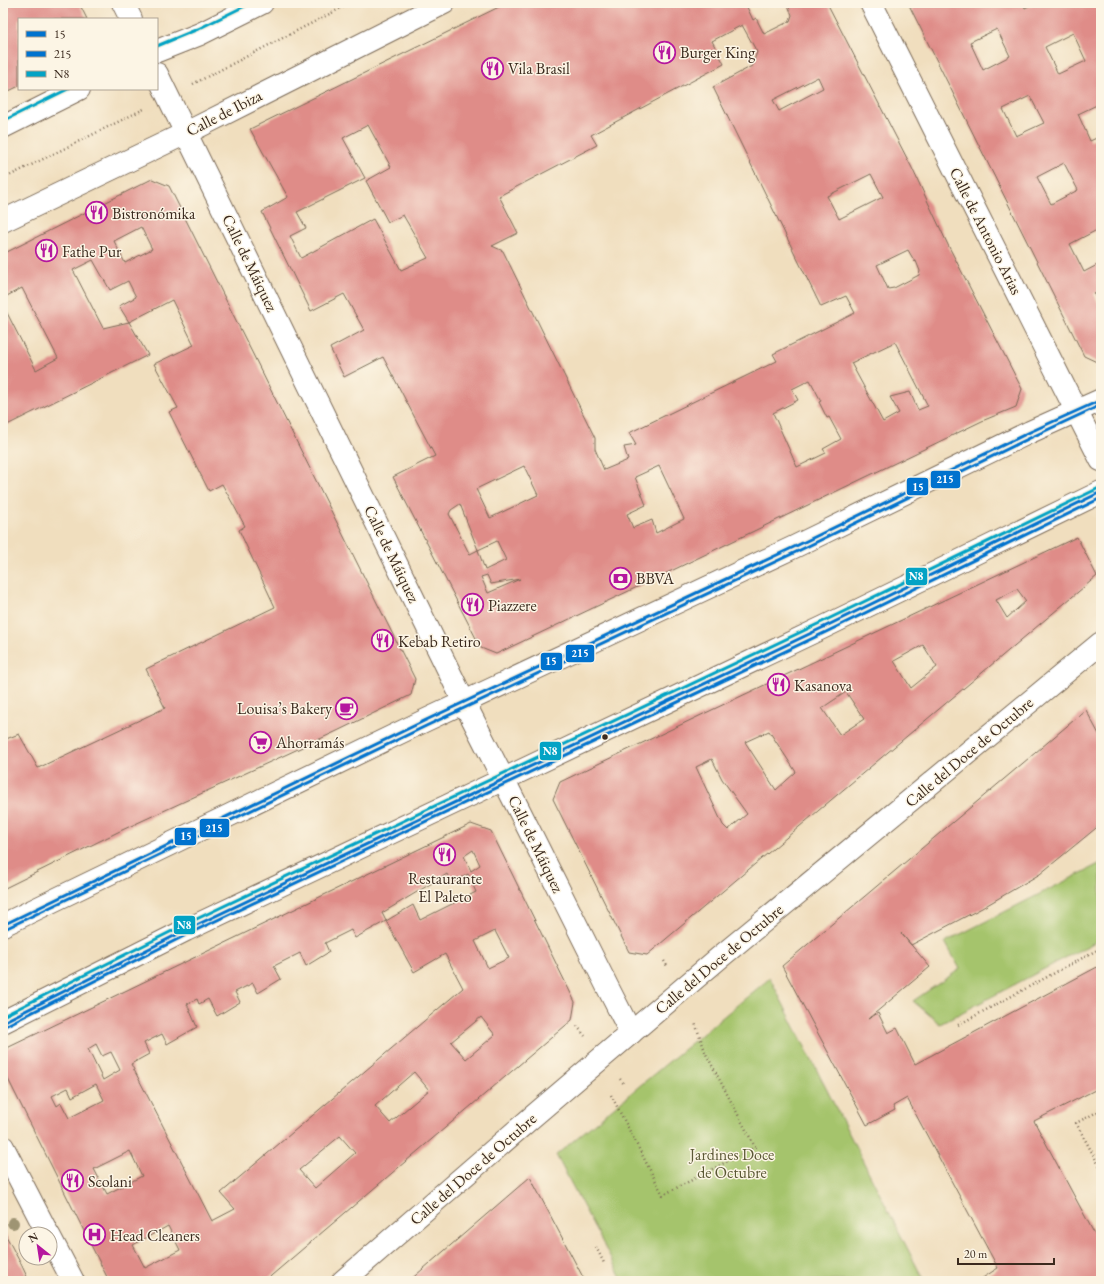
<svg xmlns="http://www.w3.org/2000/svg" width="1104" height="1284" viewBox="0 0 1104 1284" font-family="'EB Garamond',serif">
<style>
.green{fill:#a5c46c;stroke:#707745}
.building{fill:#df8c88;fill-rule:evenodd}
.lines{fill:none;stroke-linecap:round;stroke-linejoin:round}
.minor-casing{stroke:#7a6956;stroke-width:24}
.path{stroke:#7a6956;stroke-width:2.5;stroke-dasharray:1 3;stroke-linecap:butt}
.minor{stroke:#fff;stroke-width:22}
.bus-1-casing{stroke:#fcf5e5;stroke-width:6}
.bus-2-casing{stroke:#fcf5e5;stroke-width:6}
.bus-3-casing{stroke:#fcf5e5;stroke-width:6}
.bus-1{stroke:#0072ce;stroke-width:3}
.bus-2{stroke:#0072ce;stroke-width:3}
.bus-3{stroke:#03a3c5;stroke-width:3}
.tree{fill:#9e9473}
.bus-dot{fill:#3b2a1e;stroke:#fcf5e5;stroke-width:1.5}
.labels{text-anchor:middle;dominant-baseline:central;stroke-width:3;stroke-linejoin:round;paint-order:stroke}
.poi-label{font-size:16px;fill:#3b2a1e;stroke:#fcf5e5;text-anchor:start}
.street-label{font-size:16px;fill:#3b2a1e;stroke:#fcf5e5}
.park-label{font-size:16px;fill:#5b5835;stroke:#fcf5e5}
.line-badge{stroke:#fcf5e5;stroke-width:1.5}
.badge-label{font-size:11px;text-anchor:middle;font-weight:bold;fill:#fff}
</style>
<rect width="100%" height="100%" fill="#fcf5e5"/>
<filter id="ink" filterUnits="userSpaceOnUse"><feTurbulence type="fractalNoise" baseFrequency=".025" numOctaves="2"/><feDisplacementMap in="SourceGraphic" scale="8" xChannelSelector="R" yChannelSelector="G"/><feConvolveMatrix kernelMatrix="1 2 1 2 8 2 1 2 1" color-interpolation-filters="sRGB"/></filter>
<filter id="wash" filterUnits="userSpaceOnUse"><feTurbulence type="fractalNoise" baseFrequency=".012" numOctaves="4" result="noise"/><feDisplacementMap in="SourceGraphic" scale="16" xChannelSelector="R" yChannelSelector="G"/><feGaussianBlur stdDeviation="0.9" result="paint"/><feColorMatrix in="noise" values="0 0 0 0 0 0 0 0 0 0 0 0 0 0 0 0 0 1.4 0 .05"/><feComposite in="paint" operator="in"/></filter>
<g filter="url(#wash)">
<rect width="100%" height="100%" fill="#f0debe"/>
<g class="green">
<polygon points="1101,863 1101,939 940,1024 913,1001 960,969 945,942"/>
<polygon points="770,978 924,1281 623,1281 556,1155"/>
</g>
<g id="blocks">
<g class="building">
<polygon points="3,3 79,3 87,19 19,19 19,86 3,94"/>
<path d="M507 3H751L746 5 753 20 756 18 764 34 790 21 792 15 787 3H827L912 168 948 245 1022 389 1016 407 982 421 920 451 671 571 496 654 481 648 393 477 435 456 383 357 344 377 330 348 364 330 344 294 311 311 262 212 288 197 250 129ZM742 25 757 52 752 66 713 87 821 307 846 296 855 313 773 354 777 361 629 433 636 445 624 447 628 460 604 470 595 449V438L503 251 492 246 518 233 499 196 597 145 591 135 724 64 712 41ZM818 77 823 88 779 111 773 100ZM368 125 391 167 366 181 388 222 403 215 428 258 401 270 373 219 301 258 290 236 306 228 297 212 365 178 343 138ZM871 174 883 197 839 219 827 196ZM908 250 915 262 916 261 920 271 919 275 894 288 888 289 877 265ZM895 342 928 406 918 410 910 392 890 397 899 413 883 422 851 363ZM810 380 821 401 819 402 827 418 829 417 841 439 823 449 826 453 797 467 773 413 798 400 792 389ZM524 466 538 495 490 518 476 489ZM659 466 684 519 656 533 652 520 633 528 627 514 646 505 635 477ZM460 504 478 550 497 541 506 560 485 570 478 550 470 554 469 553 449 514 451 510ZM487 575 491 584 520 579 488 593 481 577Z"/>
<path d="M908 3H1023L1025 8 1035 3H1096L1101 13V103L1078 114 1090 141 1101 136V238L1097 230 1070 244 1084 272 1101 263V290L1094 294 1101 308V364L1084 356ZM997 29 1010 56 983 70 970 42ZM1073 33 1086 61 1058 74 1045 47ZM1030 96 1044 123 1016 136 1003 109ZM1064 163 1078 190 1051 204 1037 177Z"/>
<path d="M152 179 169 186 415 679 411 695 335 732 120 831 3 889V732L6 739 19 734 38 768 165 708 146 669 275 607 239 530 245 526 222 484 209 491 169 412 178 408 154 364 194 345 172 300 129 322 119 306 136 297 128 281 110 290 93 260 73 270 103 328 129 322 148 355 3 427V305L36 370 58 358 22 288 3 298V254ZM141 227 152 249 125 263 114 241Z"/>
<path d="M1077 537 1097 576 647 955 629 952 553 799 560 782ZM1017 589 1026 601 1007 618 996 600ZM923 645 937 667 911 688 894 661ZM846 692 864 719 840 735 822 708ZM769 731 796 772 776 790 745 742ZM712 759 722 779 747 814 728 830 723 825 696 767Z"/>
<polygon points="1086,710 1101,738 1101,824 1040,874 982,908 911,945 901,933 930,967 868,1019 878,1013 888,1033 897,1028 915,1064 1101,965 1101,1087 1034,1121 1101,1246 1101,1281 978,1281 998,1268 907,1098 893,1106 895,1110 867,1125 782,966"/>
<path d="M471 824 491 831 575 1002 572 1020 265 1281H109L3 1069V1058L7 1048ZM473 850 480 865 471 871 464 856ZM447 874 452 883 468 874 476 892 420 920 413 905 386 921 414 972 445 954 463 988 221 1193 235 1209 212 1221 131 1064 149 1054 144 1043 162 1034 167 1044 197 1027 187 1004 197 999 199 1004 208 999 217 1016 240 1002 235 992 253 983 258 993 281 979 274 966 300 953 306 966 329 952 325 943 351 930 355 938 386 921 382 913ZM495 931 509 958 488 968 475 941ZM481 1017 495 1035 466 1059 451 1042ZM96 1044 102 1056 111 1052 120 1070 103 1080 88 1049ZM414 1072 429 1090 390 1123 375 1106ZM96 1084 104 1100 69 1118 61 1103 57 1106 52 1096 68 1088 72 1097ZM340 1136 355 1153 315 1188 299 1170ZM130 1151 142 1176 107 1194 94 1169ZM168 1226 180 1250 145 1268 133 1245Z"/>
<polygon points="530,1177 585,1281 409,1281 465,1233"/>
<polygon points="3,1230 22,1266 29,1281 3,1281"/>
</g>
</g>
</g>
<g filter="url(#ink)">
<use href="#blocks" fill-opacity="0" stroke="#7a6956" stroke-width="1"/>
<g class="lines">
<defs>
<g id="minor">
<polyline points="123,3 131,19"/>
<polyline points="871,3 1101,460"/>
<polyline points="157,51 200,34 262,3"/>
<polyline points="157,74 464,702 519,810 607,986 631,1033"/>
<polyline points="3,127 79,89"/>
<polyline points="3,221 186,133 444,3"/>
<polyline points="3,925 424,721 794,547 1030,432 1101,400"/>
<polyline points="3,1022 186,930 824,627 1101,492"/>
<polyline points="3,1147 48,1234"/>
<polyline points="50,1237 73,1281"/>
<polyline points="343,1281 531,1118 719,958 1101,643"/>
</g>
</defs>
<use href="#minor" class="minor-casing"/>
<g class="path">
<polyline points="193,84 351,3"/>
<polyline points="3,179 144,109"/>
<polyline points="664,961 667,966"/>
<polyline points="958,1025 1101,948"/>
<polyline points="577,1026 585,1036"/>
<polyline points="620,1079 624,1084"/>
<polyline points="611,1095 663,1195 755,1147 706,1054 695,1023"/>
<polyline points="1101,1110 1076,1123 1101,1169"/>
<polyline points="596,1247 604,1263"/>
<polyline points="609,1281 613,1279"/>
</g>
<use href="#minor" class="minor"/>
<defs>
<g id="bus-1">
<polyline points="3,925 424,721 794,547 1030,432 1101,400"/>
<polyline points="3,1022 186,930 824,627 1101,492"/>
</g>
<g id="bus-2">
<polyline points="5,929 426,726 796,552 1032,437 1101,405"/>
<polyline points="5,1026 188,934 826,632 1101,498"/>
</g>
<g id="bus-3">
<polyline points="157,46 198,29 251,3"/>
<polyline points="3,121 68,89"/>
<polyline points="3,1016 184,925 822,622 1099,488"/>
</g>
</defs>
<use href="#bus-1" class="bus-1-casing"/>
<use href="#bus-2" class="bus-2-casing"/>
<use href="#bus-3" class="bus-3-casing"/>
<use href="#bus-1" class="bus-1"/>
<use href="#bus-2" class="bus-2"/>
<use href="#bus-3" class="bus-3"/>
</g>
<circle class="tree" cx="13" cy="1223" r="6"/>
</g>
<defs>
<symbol id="restaurant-ring" viewBox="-11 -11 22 22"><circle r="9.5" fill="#fcf5e5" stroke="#b5179e" stroke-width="1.5"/><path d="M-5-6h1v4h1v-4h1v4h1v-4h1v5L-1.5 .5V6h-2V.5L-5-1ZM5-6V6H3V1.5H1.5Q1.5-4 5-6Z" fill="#b5179e"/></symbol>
<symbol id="bank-ring" viewBox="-11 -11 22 22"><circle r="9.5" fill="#fcf5e5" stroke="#b5179e" stroke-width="1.5"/><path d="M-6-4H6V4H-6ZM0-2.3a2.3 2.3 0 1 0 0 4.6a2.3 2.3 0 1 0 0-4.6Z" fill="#b5179e"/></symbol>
<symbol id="cafe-ring" viewBox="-11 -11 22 22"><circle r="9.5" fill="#fcf5e5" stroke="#b5179e" stroke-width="1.5"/><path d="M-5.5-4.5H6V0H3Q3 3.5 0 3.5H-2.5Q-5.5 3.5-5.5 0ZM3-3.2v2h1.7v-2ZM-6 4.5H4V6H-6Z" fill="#b5179e"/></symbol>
<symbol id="supermarket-ring" viewBox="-11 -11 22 22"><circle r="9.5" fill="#fcf5e5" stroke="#b5179e" stroke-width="1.5"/><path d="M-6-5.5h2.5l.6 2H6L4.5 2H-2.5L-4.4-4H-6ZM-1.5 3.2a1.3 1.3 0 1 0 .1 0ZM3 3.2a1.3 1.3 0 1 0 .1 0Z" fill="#b5179e"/></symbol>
<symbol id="hospital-ring" viewBox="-11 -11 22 22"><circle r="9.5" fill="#fcf5e5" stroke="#b5179e" stroke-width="1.5"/><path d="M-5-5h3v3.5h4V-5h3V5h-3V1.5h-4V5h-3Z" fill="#b5179e"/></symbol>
</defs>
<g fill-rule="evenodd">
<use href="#restaurant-ring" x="652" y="40" width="25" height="25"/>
<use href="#restaurant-ring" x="480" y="56" width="25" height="25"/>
<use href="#restaurant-ring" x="84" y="200" width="25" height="25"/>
<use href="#restaurant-ring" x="34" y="238" width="25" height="25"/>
<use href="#bank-ring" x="608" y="566" width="25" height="25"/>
<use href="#restaurant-ring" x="460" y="592" width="25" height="25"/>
<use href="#restaurant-ring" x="370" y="628" width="25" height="25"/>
<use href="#restaurant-ring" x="766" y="672" width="25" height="25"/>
<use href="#cafe-ring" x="334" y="696" width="25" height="25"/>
<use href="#supermarket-ring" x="248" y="730" width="25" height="25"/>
<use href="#restaurant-ring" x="432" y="842" width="25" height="25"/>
<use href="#restaurant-ring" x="60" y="1168" width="25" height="25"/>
<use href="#hospital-ring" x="82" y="1222" width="25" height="25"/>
</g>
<circle class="bus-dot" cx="605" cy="737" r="3.5"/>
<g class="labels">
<g class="poi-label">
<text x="680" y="52">Burger King</text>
<text x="508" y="68">Vila Brasil</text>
<text x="112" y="213">Bistronómika</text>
<text x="62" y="251">Fathe Pur</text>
<text x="636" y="578">BBVA</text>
<text x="488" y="605">Piazzere</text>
<text x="398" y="641">Kebab Retiro</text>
<text x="794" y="685">Kasanova</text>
<text x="332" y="708" text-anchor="end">Louisa’s Bakery</text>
<text x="276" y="742">Ahorramás</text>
<text x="445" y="878" text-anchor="middle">Restaurante<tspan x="445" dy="18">El Paleto</tspan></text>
<text x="88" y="1181">Scolani</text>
<text x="110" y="1235">Head Cleaners</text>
</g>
<g class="street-label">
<text transform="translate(224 113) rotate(-27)">Calle de Ibiza</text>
<text transform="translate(986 231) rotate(63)">Calle de Antonio Arias</text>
<text transform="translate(250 263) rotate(64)">Calle de Máiquez</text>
<text transform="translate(392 554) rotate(64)">Calle de Máiquez</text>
<text transform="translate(969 752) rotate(-40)">Calle del Doce de Octubre</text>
<text transform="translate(536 844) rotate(64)">Calle de Máiquez</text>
<text transform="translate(719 959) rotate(-40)">Calle del Doce de Octubre</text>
<text transform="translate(473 1169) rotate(-41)">Calle del Doce de Octubre</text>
</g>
<g class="park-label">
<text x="732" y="1154">Jardines Doce<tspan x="732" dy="18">de Octubre</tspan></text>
</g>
</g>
<g class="line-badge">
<rect x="930" y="470" width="31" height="19" rx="4" fill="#0072ce"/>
<rect x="906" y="477" width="23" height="19" rx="4" fill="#0072ce"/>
<rect x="905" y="567" width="23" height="19" rx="4" fill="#03a3c5"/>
<rect x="565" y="644" width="30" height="19" rx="4" fill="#0072ce"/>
<rect x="540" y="652" width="23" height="19" rx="4" fill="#0072ce"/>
<rect x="539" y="741" width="23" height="20" rx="4" fill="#03a3c5"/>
<rect x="199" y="818" width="31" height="20" rx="4" fill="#0072ce"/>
<rect x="174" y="827" width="23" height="19" rx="4" fill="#0072ce"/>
<rect x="173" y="915" width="23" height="20" rx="4" fill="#03a3c5"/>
</g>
<g class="badge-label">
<text x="945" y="483">215</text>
<text x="918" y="491">15</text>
<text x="916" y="580">N8</text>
<text x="580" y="657">215</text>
<text x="551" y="665">15</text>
<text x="550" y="755">N8</text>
<text x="214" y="832">215</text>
<text x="186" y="840">15</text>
<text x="184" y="929">N8</text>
</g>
<rect width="1104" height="1284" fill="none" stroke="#fcf5e5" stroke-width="16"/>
<rect x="18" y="18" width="140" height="72" fill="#fcf5e5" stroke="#afa495"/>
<rect x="26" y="31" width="20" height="6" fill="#0072ce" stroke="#afa495"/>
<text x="54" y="38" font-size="12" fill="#3b2a1e">15</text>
<rect x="26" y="51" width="20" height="6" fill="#0072ce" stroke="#afa495"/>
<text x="54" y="58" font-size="12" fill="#3b2a1e">215</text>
<rect x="26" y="71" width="20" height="6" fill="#03a3c5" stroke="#afa495"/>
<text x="54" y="78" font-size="12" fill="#3b2a1e">N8</text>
<g transform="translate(38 1246) rotate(330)"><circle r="19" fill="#fcf5e5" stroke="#afa495"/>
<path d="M0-3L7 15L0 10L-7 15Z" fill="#b5179e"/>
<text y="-6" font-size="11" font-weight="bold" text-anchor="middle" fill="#3b2a1e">N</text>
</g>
<path d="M958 1258v6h96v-6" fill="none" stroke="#3b2a1e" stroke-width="2"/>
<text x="964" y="1258" font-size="12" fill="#3b2a1e" stroke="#fcf5e5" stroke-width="3" paint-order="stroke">20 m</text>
</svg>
